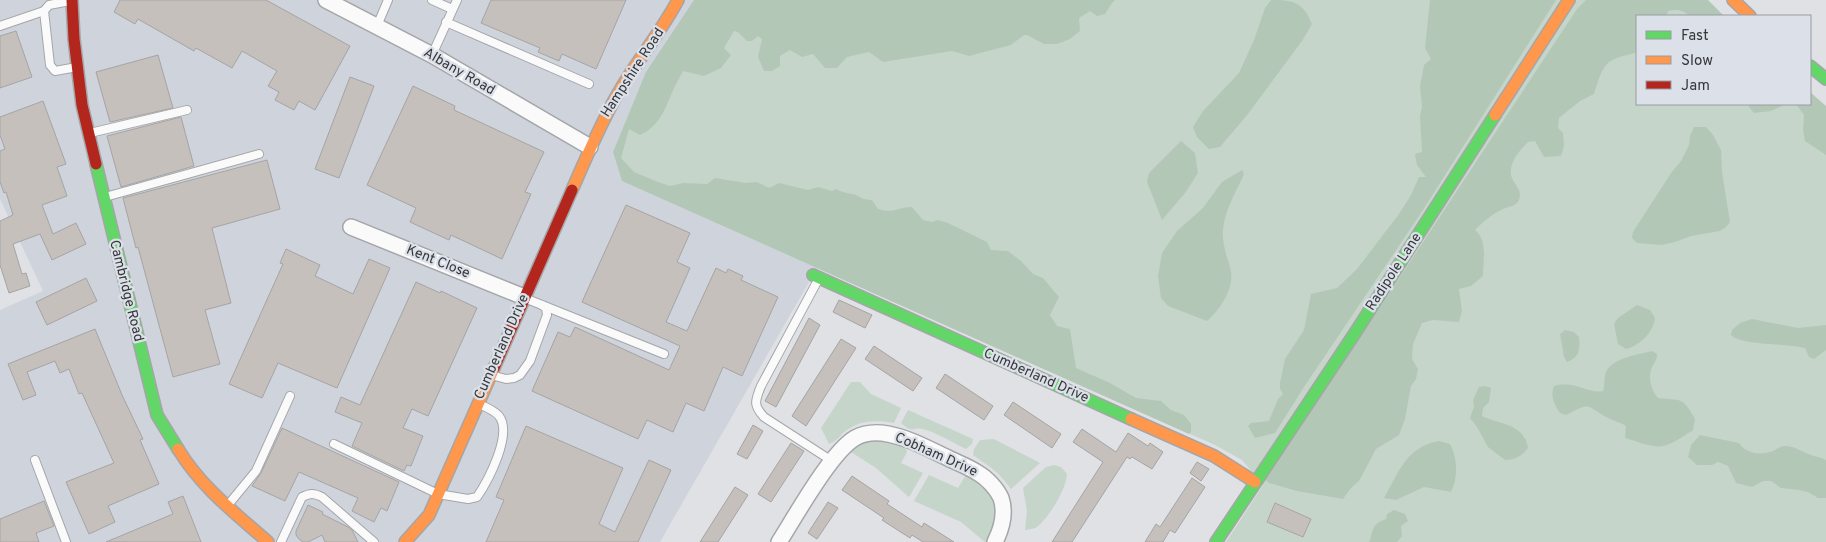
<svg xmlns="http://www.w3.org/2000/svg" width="1826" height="542" viewBox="0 0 1826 542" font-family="Overpass,sans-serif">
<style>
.built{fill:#cfd3dc}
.green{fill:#c6d5ca}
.forest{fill:#b3c7b7}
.building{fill:#c6c0bc;stroke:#a5a4a5}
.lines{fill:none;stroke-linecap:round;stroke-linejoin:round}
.lane-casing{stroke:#a4a6a8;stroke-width:10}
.street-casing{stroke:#a4a6a8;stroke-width:18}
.fast-casing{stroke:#a4a6a8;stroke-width:14}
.slow-casing{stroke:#a4a6a8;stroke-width:14}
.jam-casing{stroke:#a4a6a8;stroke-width:14}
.lane{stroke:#fafafb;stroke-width:8}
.street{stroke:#fafafb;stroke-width:15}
.fast{stroke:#63d668;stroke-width:11}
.slow{stroke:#ff974d;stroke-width:11}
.jam{stroke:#b3261e;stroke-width:11}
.labels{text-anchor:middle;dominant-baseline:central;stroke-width:4.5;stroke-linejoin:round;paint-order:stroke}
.street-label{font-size:14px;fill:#35373a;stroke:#dce0e8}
</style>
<rect width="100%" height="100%" fill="#dfe1e5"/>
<polygon class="built" points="0,0 694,0 646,72 613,152 622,181 817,268 660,542 0,542 0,310 43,291 0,199"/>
<g class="green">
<polygon points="694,0 1701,0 1720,16 1637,16 1637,104 1810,104 1826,106 1826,542 1226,542 1263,485 1242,460 1215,445 622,181 613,152 646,72"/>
<path d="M851 382H860L871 394 901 408 894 423C875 420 860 420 844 432 839 437 835 442 829 444L821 428Z"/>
<path d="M908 410 973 439 972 444 966 449C956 444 931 430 922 429 912 427 913 434 901 423Z"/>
<polygon points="880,439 892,441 905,447 907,452 901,463 923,473 909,497 876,468 851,452 862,443"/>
<path d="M994 439 1040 463 1011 489C997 470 991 468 973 455L974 449 980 440Z"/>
<path d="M1054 465 1061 467 1067 474C1066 490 1049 517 1037 527 1034 529 1029 529 1025 530L1027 511 1023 488 1046 467Z"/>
<path d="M967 473C985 485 999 496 997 520 996 527 991 535 988 542H985L961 522 914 501 929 475 958 488Z"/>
</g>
<g class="forest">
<path d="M694 0H1115L1112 3 1105 14 1097 16 1090 11 1079 18 1080 31 1070 39 1057 44H1044L1027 35H1024L1011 45 969 56 952 51 883 62 869 52 847 57 837 68H825L813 54 802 57 790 50 780 56V66L772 71H764L758 57 762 39 758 36 752 41H747L738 32 734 31 724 48 731 55 721 68 704 76 683 71C679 79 674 87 671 95 664 112 658 127 640 135L629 129 621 158 634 172 658 182 670 186 683 183 707 184 715 178 746 183 757 182 769 188 779 183 808 190 818 187 832 191 836 189C842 192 846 193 852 194 861 196 861 200 872 200L878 209C894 214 898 207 912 207L923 220 932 222 938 220 948 223 987 242 991 250 1008 251 1021 261 1033 274 1043 278 1059 297 1050 315 1057 326 1070 329 1076 368 1110 383 1136 398 1161 401 1171 410 1184 415 1191 424V432L1189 434 622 181 613 152 646 72Z"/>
<path d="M1271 0C1294 0 1303 2 1312 24L1302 41 1248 114 1220 147 1209 149 1197 137 1193 127 1203 111 1239 73 1254 40 1265 8Z"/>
<polygon points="1430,0 1556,0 1421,213 1304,387 1275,433 1255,438 1248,426 1251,423 1269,421 1278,399 1283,394 1280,389 1280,383 1285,359 1304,330 1311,294 1337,288 1357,269 1399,214 1411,195 1419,177 1426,177 1417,165 1415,154 1422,152 1420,116 1422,107 1420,86 1424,65 1431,59 1425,48"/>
<path d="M1586 0H1708L1724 16H1689C1684 10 1676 9 1668 11L1667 16H1637V52C1631 55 1624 55 1617 58 1601 63 1599 80 1594 94L1580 101 1559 118 1558 128 1563 133 1564 146 1561 156 1544 157 1535 141 1528 142C1520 150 1509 162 1511 175 1513 184 1523 190 1519 200 1516 206 1509 207 1503 209 1492 214 1483 222 1475 230 1488 240 1483 261 1483 276L1471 286 1459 289 1462 311 1459 322 1433 320 1422 323 1413 344 1412 359 1418 369 1416 379 1411 386 1405 419 1399 435 1376 449 1359 481 1351 488 1343 499 1297 491 1269 483 1266 480 1577 9Z"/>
<polygon points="1810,92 1826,106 1826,155 1805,141 1803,130 1804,115 1796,104 1810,104"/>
<polygon points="1749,104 1786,104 1771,111 1754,113 1749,107"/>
<polygon points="1694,127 1706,127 1713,135 1721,150 1722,172 1730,222 1726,227 1720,231 1691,236 1675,242 1662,245 1637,243 1632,238 1633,232 1671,173 1681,161 1689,145 1690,136"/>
<polygon points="1181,141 1195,153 1198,173 1185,193 1162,220 1147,182 1149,173"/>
<path d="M1242 170 1244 174 1242 179C1234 195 1225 211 1223 229 1222 243 1226 254 1230 267 1236 286 1221 309 1207 321L1168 306 1161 298 1158 276 1162 253 1177 231 1203 208 1222 182Z"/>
<path d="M1637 305 1650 310 1655 318C1653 333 1640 345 1626 349L1618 344 1614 324 1618 318Z"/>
<path d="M1752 319 1798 328 1826 325V350L1814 359 1809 357 1805 348C1787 343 1742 346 1731 335L1732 330 1740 323Z"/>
<path d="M1565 330 1574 332 1579 337C1580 349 1580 357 1567 362L1564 357 1560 334Z"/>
<path d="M1652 351 1657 354C1657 362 1653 363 1651 370 1648 380 1652 391 1658 398 1682 401 1682 396 1695 419L1693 430C1660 452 1661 449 1625 438L1626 426C1620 422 1614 421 1608 418 1585 406 1593 401 1566 415L1560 413C1554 404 1550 396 1554 386 1576 380 1587 394 1603 391 1605 385 1604 381 1605 375 1609 358 1637 355 1652 351Z"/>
<path d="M1485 386 1491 388 1489 402 1483 408 1482 416C1500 425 1524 423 1528 448 1521 457 1516 459 1505 460L1488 447 1477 427 1470 418 1474 407 1473 400 1479 387Z"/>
<path d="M1700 435 1739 443C1745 453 1759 455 1770 452 1775 451 1780 446 1785 446 1795 446 1802 452 1811 455 1816 457 1821 457 1826 460V498H1818L1808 492 1799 490 1781 488 1771 481H1763L1752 487 1736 483 1728 466 1718 462 1712 465H1697L1688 457 1691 445Z"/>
<path d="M1439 441 1450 444C1458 459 1458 478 1451 492L1424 487 1396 500 1384 498C1399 472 1406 447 1439 441Z"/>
<path d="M1394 510 1405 514 1408 521 1401 526 1402 536 1397 542H1369C1374 530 1371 524 1386 519L1387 514Z"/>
</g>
<g class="building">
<polygon points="120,0 266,0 350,46 315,110 299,101 294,110 275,100 279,92 268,86 277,71 242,51 232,68 196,48 194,51 138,19 135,24 114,12"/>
<polygon points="491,0 626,0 596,69 562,54 559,61 538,52 540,48 481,23"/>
<polygon points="16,31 32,77 0,88 0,36"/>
<polygon points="158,55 173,108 110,122 96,72"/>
<polygon points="350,77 374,86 339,178 315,169"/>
<polygon points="413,86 455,106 454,110 544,152 525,192 531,194 502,259 451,235 449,240 410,222 416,208 367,185"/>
<polygon points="43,101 66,164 57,167 67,196 42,205 53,234 76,223 86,244 52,260 40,234 13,244 22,274 26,273 30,286 9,293 0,265 0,221 13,215 6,192 4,193 0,182 0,151 5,149 0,135 0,117"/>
<polygon points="181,117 194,166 121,187 107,136"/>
<polygon points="267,160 280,209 212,228 231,303 205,310 220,364 173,377 138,247 136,248 123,198"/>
<polygon points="626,205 690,233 677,262 690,268 666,322 687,331 716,268 726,273 728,269 743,276 741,280 778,297 742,376 723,367 704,411 686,403 673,432 647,420 638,439 532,391 558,332 570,337 575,327 669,370 680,346 582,302"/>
<polygon points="286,249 320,265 315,276 353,294 369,259 390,268 337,388 278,363 262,398 229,384 283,264 280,263"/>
<polygon points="86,278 97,301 47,325 36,302"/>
<polygon points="416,282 440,293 441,291 477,308 428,416 412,409 403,428 423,436 411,466 407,465 404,471 352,446 362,423 335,412 341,397 360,405"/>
<polygon points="839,300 872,315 865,328 833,312"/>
<polygon points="809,318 820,325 776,407 765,401"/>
<polygon points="95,329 122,395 143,439 140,440 159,484 108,506 115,522 89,534 66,482 114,463 82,393 79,394 69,369 60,373 55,361 27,372 36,395 23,400 8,364"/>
<polygon points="841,339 856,348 806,426 792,416"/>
<polygon points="874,346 922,378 913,391 865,359"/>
<polygon points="945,374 993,406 984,420 936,388"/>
<polygon points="1013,402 1061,434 1052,448 1004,415"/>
<polygon points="753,425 763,431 747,459 737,454"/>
<polygon points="526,426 623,468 599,524 615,532 649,460 671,470 638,542 486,542 504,500 496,497"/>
<polygon points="282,428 399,482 387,511 381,508 374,522 352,511 358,498 299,472 285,501 252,486 261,473"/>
<polygon points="1082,429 1116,452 1128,433 1148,446 1150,443 1163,452 1152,469 1132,457 1130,459 1127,457 1072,542 1052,542 1103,462 1073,442"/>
<polygon points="791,443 804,451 771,502 758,494"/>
<polygon points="1197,462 1209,469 1201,481 1190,473"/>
<polygon points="852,476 889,501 887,504 922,527 924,523 954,542 923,542 912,535 910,538 882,520 884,518 842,490"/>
<polygon points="1192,478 1205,487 1175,533 1170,530 1163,542 1145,542 1156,524 1160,527"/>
<polygon points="735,487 748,495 718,542 700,542"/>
<polygon points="183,496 201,542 106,542 173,514 168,502"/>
<polygon points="44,501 54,526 36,533 39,542 0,542 0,519"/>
<polygon points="828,502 838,508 817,539 808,533"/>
<polygon points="1275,503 1311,519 1303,537 1267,522"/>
<polygon points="308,505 323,512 322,514 348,527 352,530 358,542 325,542 322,535 308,542 303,542 299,539 296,535 296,531"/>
</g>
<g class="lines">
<defs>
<g id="lane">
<polyline points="432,0 452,9"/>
<polyline points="70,1 49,5 44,11 50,65 55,71 77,67"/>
<polyline points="446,22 589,84"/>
<polyline points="0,26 44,11"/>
<polyline points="377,26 388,0"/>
<polyline points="432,55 457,0"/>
<polyline points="90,133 187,110"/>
<polyline points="105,197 259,154"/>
<path d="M818 280 761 386C755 401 753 405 764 417L832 461"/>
<polyline points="527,299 664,354"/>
<polyline points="491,375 506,379 514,378 520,375 530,361 547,315 546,308 542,305"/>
<path d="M334 444 438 494 468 499 477 497C488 481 513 434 499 416 495 411 486 407 479 404"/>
<polyline points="35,460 66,542"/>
<polyline points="228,505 256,471 290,396"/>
<path d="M281 542 302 497C310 493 314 493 322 497L374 542"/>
</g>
<g id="street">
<polyline points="326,0 432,55 590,147"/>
<polyline points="351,227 524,297"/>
<path d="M779 542C795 517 831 452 855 438 864 433 877 432 888 434 909 438 929 449 948 458 958 463 969 467 978 473 987 478 997 489 1001 498 1006 513 1002 528 995 542"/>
</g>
<g id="fast">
<polyline points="1810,66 1826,79"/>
<polyline points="96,164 157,415 178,449"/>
<polyline points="813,275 1131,419"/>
<polyline points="1216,542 1355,333 1495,115"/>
</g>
<g id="slow">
<polyline points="1733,0 1750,16"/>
<polyline points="1495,115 1569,0"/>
<path d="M572 190C587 156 601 122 620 90 638 59 661 32 678 0"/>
<polyline points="1131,419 1214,456 1255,482"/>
<path d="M178 449C201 487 235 513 268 542"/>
<polyline points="405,542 429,515 494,368"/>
</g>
<g id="jam">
<polyline points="72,0 74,39 82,105 96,164"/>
<polyline points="494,368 572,190"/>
</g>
</defs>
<use href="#lane" class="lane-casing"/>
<use href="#street" class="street-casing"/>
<use href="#fast" class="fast-casing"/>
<use href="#slow" class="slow-casing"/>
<use href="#jam" class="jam-casing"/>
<use href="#lane" class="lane"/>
<use href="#street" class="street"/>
<use href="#fast" class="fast"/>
<use href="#slow" class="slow"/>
<use href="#jam" class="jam"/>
</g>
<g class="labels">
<g class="street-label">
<text transform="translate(459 72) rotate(30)">Albany Road</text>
<text transform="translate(633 73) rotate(-57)">Hampshire Road</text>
<text transform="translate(438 262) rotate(22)">Kent Close</text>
<text transform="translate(1394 272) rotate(-57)">Radipole Lane</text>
<text transform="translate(126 291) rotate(76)">Cambridge Road</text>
<text transform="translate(502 347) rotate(-66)">Cumberland Drive</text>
<text transform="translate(1036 376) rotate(24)">Cumberland Drive</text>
<text transform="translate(936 455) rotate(24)">Cobham Drive</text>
</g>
</g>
<rect x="1636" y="15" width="175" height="90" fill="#dce0e8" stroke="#999ca2"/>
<rect x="1646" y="31" width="25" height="8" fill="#63d668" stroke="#999ca2"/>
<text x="1681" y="40" font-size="15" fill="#35373a">Fast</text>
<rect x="1646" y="56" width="25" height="8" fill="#ff974d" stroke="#999ca2"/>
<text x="1681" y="65" font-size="15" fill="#35373a">Slow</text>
<rect x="1646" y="81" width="25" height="8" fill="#b3261e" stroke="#999ca2"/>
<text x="1681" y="90" font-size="15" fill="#35373a">Jam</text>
</svg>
